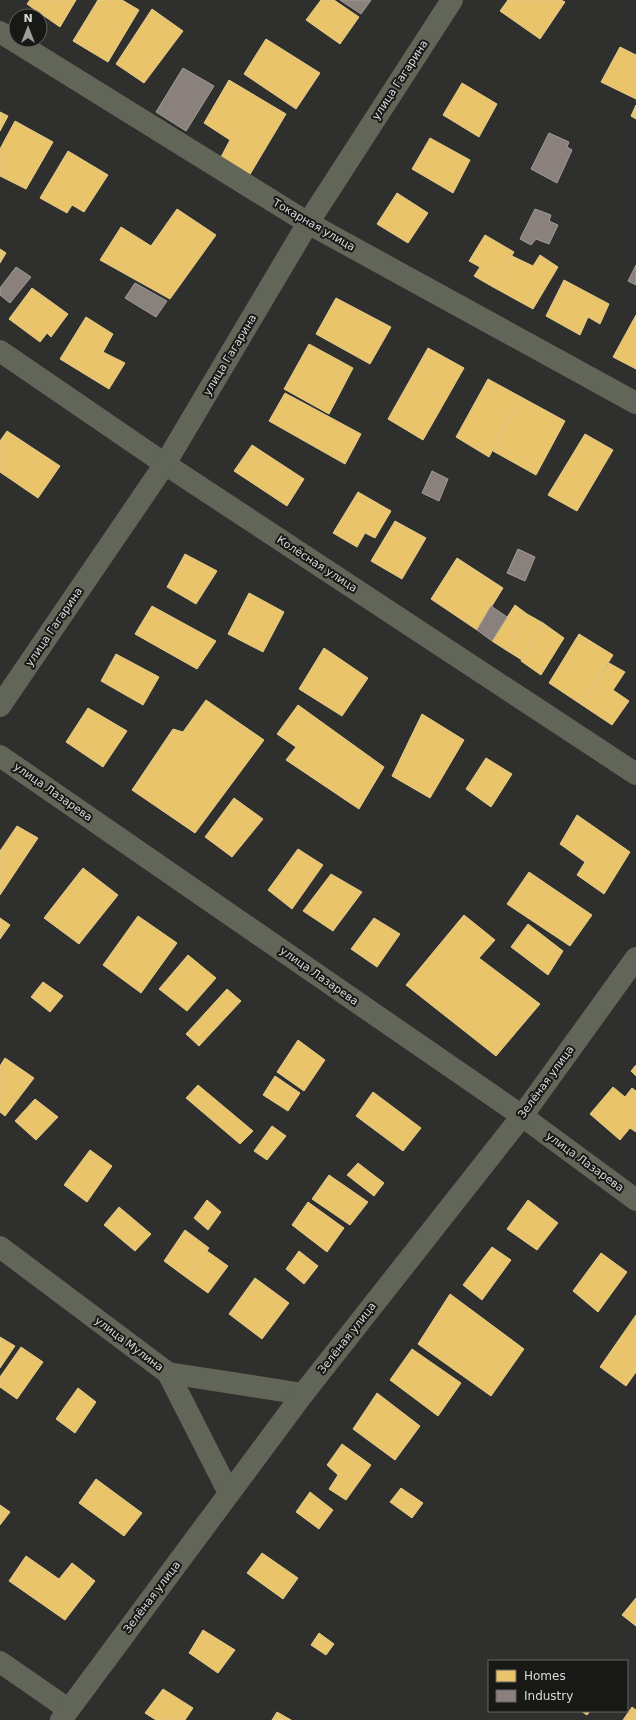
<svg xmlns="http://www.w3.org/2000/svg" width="636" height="1720" viewBox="0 0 636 1720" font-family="'DejaVu Sans',sans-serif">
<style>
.homes{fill:#e9c46a;stroke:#e4cb8b}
.industry{fill:#8a817c;stroke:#a29c97}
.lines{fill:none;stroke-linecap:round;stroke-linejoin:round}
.minor{stroke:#616658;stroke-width:22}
.labels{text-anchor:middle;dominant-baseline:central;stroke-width:4;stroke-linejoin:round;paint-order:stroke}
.street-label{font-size:11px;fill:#d9dad7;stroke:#181917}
</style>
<rect width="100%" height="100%" fill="#2f302d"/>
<g class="homes">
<polygon points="30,0 76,0 60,27 27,4"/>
<polygon points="98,0 122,0 139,10 108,62 73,41"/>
<polygon points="321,0 334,0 359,17 340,44 306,20"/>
<polygon points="508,0 561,0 565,2 540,39 500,11"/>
<polygon points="152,9 183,31 144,83 116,64"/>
<polygon points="266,39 320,73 296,109 244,74"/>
<polygon points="620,47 636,55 636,99 601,82"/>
<polygon points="229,80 286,114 249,176 220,159 230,140 204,123"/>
<polygon points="462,83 497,104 479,137 443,115"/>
<polygon points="636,105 636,119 631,116"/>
<polygon points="0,112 8,116 0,131"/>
<polygon points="15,121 53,142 26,189 0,176 0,149"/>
<polygon points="430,138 470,160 453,193 412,169"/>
<polygon points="68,151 108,175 84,212 72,205 67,213 40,198"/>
<polygon points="397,193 428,213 408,243 377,224"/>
<polygon points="177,209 216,235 170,299 100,260 121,227 151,246"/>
<polygon points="485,235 514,252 493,287 474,276 480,267 469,261"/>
<polygon points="0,249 6,253 0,263"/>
<polygon points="540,255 558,267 533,309 493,287 512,256 533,266"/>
<polygon points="564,280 609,304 600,324 588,317 580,335 546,316"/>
<polygon points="32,288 68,314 51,337 47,333 40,342 9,319"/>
<polygon points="336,298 391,327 370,364 316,334"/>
<polygon points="636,315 636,369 613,357"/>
<polygon points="86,317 113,334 103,352 125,363 109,389 60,359"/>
<polygon points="309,344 353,368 329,414 284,389"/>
<polygon points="428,348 464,368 423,440 388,419"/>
<polygon points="488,379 521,397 489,457 456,437"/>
<polygon points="285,393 361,434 345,464 269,421"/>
<polygon points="521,397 565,421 536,475 493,451"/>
<polygon points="7,431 60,466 38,498 0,472 0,441"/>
<polygon points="585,434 613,450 577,511 548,495"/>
<polygon points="252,445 304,479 287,506 234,471"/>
<polygon points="358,492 391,511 375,538 365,533 357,547 333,533"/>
<polygon points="395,521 426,538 402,579 371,561"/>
<polygon points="185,554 217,571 196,604 167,587"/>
<polygon points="457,558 503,588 477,630 431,599"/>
<polygon points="249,593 284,612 263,652 228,634"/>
<polygon points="515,605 527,614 506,650 492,641"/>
<polygon points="152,606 216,641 197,669 135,634"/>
<polygon points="527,614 543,623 522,660 506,650"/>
<polygon points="543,623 564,638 541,675 521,661"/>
<polygon points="579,634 613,655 582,705 549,683"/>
<polygon points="324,648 368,678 342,716 299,689"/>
<polygon points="116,654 159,677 143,705 101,681"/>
<polygon points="609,663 625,672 613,690 629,701 612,725 582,705"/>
<polygon points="206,700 264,740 195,833 132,790 173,729 183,732"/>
<polygon points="298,705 384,767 359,809 286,760 296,747 277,734"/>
<polygon points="88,708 127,731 103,767 66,742"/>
<polygon points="422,714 464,740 430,798 392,776"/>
<polygon points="486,758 512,774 491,807 466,789"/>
<polygon points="234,798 263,819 232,857 205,837"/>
<polygon points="577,815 630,852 604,894 577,875 585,862 560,844"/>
<polygon points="17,826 38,838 0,895 0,851"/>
<polygon points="298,849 323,865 292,909 268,890"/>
<polygon points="83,868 118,895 79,944 44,918"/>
<polygon points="529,872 592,915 570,946 507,904"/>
<polygon points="331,874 362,892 333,931 303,911"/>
<polygon points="464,915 495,940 479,958 540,1004 496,1056 406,985"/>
<polygon points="138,916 177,943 141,993 103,965"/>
<polygon points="0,918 10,925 0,939"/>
<polygon points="374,918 400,934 377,967 351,949"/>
<polygon points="528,924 563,951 548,975 511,947"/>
<polygon points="188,955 216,978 187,1011 159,989"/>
<polygon points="43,982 63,996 50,1012 31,997"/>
<polygon points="227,989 241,1001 199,1046 186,1034"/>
<polygon points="298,1040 325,1060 304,1091 277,1072"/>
<polygon points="5,1058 34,1078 5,1116 0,1112 0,1066"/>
<polygon points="636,1065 636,1076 631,1071"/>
<polygon points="275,1076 300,1093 288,1111 263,1095"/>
<polygon points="198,1085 253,1131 240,1144 186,1098"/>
<polygon points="613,1087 625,1097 632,1088 636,1091 636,1132 630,1128 620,1140 590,1114"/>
<polygon points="373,1092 421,1128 403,1151 356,1116"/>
<polygon points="35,1099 58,1117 36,1140 15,1121"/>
<polygon points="272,1126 286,1136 267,1160 254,1151"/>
<polygon points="90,1150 112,1166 87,1202 64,1185"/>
<polygon points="358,1163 384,1183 374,1196 347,1175"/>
<polygon points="329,1175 368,1202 350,1225 312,1199"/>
<polygon points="207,1200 221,1212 208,1230 194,1218"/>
<polygon points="528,1200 558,1223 537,1250 507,1229"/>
<polygon points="308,1202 344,1228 327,1252 292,1225"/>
<polygon points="119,1207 151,1234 135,1251 104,1225"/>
<polygon points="185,1230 209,1248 187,1278 164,1261"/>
<polygon points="492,1247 511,1260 482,1300 463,1285"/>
<polygon points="207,1251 228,1266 208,1293 187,1278"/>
<polygon points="299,1251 318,1266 304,1284 286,1269"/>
<polygon points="601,1253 627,1272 598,1312 573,1291"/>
<polygon points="255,1278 289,1303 262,1339 229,1314"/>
<polygon points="450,1294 524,1349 491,1396 418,1344"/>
<polygon points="636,1315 636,1372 626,1386 600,1367"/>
<polygon points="0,1337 15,1346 0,1368"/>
<polygon points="21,1347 43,1362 17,1399 0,1387 0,1377"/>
<polygon points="412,1349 461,1383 438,1416 390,1380"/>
<polygon points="78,1388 96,1402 75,1433 56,1419"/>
<polygon points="377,1393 420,1426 395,1460 353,1429"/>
<polygon points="342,1444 371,1465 346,1500 329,1489 338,1475 327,1465"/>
<polygon points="96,1479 142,1513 124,1536 79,1503"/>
<polygon points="401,1488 423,1503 412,1518 390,1502"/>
<polygon points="310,1492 333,1510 319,1529 296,1512"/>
<polygon points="0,1505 10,1512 0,1525"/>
<polygon points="262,1553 298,1578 283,1599 247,1573"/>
<polygon points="26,1556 59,1579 72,1563 95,1581 65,1620 9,1581"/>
<polygon points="636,1598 636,1626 622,1615"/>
<polygon points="203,1630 235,1650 218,1673 189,1653"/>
<polygon points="319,1633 334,1644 326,1655 311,1645"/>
<polygon points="163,1689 193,1708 185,1720 156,1720 145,1713"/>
<polygon points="632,1707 636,1710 636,1720 623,1720"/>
<polygon points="581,1711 590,1711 587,1715"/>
<polygon points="277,1712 291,1720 272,1720"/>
</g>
<g class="industry">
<polygon points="340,0 371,0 361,14"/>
<polygon points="183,68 214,86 186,131 156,112"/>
<polygon points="549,133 569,142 567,147 572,150 557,183 531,169"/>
<polygon points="535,209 551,215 549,221 558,225 549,244 536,239 531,245 520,239"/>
<polygon points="636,265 636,285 628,281"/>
<polygon points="16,267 31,277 10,303 0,295 0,288"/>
<polygon points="135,283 167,301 156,317 125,298"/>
<polygon points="432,471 448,479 439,501 422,493"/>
<polygon points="518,549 535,557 525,581 507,573"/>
<polygon points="491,606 507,617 492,641 477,630"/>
</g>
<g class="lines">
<g class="minor">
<polyline points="0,32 308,223 636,403"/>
<polyline points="0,351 165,464 636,774"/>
<polyline points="0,706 165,464 308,223 452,0"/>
<polyline points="0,756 522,1116 636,1200"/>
<polyline points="0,1247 168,1373 303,1394"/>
<polyline points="168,1373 229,1493"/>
<polyline points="0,1662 68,1709"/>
<polyline points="61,1720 303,1394 522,1116 636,958"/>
</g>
</g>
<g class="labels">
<g class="street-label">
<text transform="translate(400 80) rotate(-57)">улица Гагарина</text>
<text transform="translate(314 225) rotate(30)">Токарная улица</text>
<text transform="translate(230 355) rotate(-59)">улица Гагарина</text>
<text transform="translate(317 564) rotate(33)">Колёсная улица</text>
<text transform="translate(54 627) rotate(-56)">улица Гагарина</text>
<text transform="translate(53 792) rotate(35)">улица Лазарева</text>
<text transform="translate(319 976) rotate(35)">улица Лазарева</text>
<text transform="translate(546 1082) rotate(-54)">Зелёная улица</text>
<text transform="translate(585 1162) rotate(36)">улица Лазарева</text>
<text transform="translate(347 1338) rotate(-52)">Зелёная улица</text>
<text transform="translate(129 1344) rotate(37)">улица Мулина</text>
<text transform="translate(152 1597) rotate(-53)">Зелёная улица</text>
</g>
</g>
<rect x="488" y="1660" width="140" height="52" fill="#181917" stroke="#656664"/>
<rect x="496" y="1670" width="20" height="12" fill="#e9c46a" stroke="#656664"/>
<text x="524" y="1680" font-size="12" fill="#d9dad7">Homes</text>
<rect x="496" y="1690" width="20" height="12" fill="#8a817c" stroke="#656664"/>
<text x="524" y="1700" font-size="12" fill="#d9dad7">Industry</text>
<g transform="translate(28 28)"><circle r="19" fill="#181917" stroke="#656664"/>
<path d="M0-3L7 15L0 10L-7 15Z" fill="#9e9e9c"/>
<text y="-6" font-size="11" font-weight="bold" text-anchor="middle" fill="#d9dad7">N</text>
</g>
</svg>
